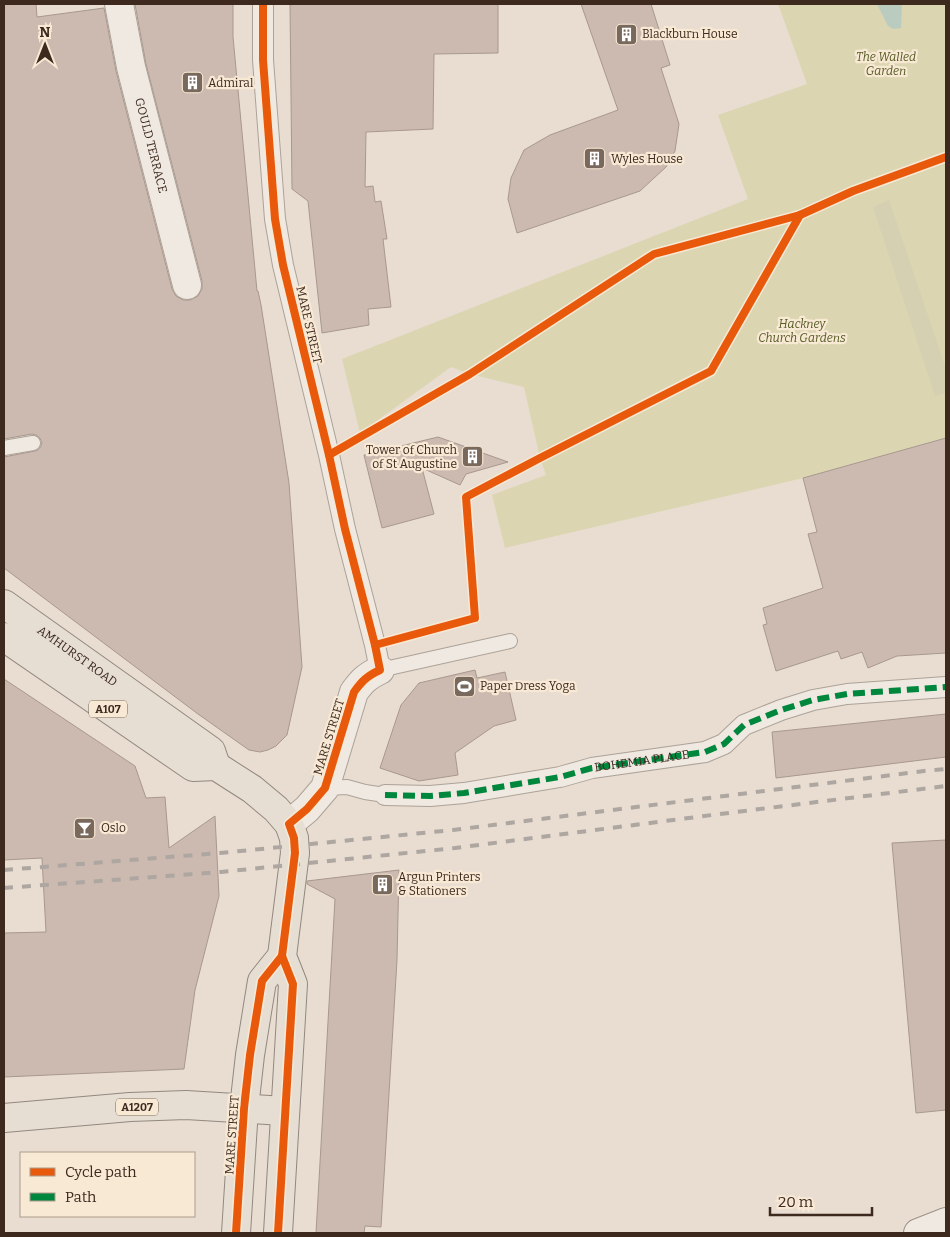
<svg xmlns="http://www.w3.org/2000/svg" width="950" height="1237" viewBox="0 0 950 1237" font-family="Bitter,serif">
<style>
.green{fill:#dbd6b1}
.cemetery{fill:#d5d0b1}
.water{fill:#baccbf}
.building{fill:#ccbab0;stroke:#a8988e}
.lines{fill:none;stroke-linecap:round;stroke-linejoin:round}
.service-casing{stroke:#ada298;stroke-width:16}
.pedestrian-casing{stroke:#ada298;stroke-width:22}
.minor-casing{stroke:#ada298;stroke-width:30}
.secondary-casing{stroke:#9d9288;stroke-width:30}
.primary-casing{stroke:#93887f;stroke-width:30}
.service{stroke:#efe9e1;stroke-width:14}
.pedestrian{stroke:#efe9e1;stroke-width:20}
.minor{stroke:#efe9e1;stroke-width:28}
.secondary{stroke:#efe9e1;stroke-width:28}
.primary{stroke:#e6ded3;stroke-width:28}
.rail{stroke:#aea7a1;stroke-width:4;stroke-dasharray:9 9;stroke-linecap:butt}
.quiet{stroke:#00873e;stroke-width:6;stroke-dasharray:12 6;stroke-linecap:butt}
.cycleway-casing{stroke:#f8e9d5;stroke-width:11}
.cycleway{stroke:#e8590c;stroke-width:8}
.labels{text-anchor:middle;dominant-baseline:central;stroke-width:4.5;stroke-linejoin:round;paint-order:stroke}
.shield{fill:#f8e9d5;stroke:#756355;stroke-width:1}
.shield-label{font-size:11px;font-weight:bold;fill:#3d291e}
.poi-label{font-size:12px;fill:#3d291e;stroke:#f8e9d5;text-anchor:start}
.park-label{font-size:12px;font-style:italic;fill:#555b23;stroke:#f8e9d5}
.street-label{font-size:12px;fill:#3d291e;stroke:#f8e9d5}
</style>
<rect width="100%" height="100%" fill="#e8ddd0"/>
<polygon class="green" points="778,4 946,4 946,438 803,478 505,548 492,495 546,475 540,458 524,387 470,374 451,367 360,433 342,359 748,199 718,115 807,84"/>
<polygon class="cemetery" points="889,200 946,369 946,393 935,396 873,207"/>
<polygon class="water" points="877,4 902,4 901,28 893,29 888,26"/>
<g class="building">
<polygon points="4,4 36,4 37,17 104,8 116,71 172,289 176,296 183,300 190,300 198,296 202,289 202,281 146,64 135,4 233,4 233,37 257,291 258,291 261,305 289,483 302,667 287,735 276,746 268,750 260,752 249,750 198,714 4,568 4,457 35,451 38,450 41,446 42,442 39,437 36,435 32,434 4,439"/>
<polygon points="290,4 498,4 498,53 434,54 433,129 366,132 365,187 373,186 375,202 381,201 387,239 383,239 391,307 368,309 369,325 322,333 308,201 292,189"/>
<polygon points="581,4 651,4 670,65 661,68 679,124 675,151 666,167 640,191 517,233 508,199 511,178 524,150 550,135 618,110"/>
<polygon points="438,437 508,462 466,474 460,485 422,468 434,514 382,528 364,455"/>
<polygon points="946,438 946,653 897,656 868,668 862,652 841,659 838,651 776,671 763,625 767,624 763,608 823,588 808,534 817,532 803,478"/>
<polygon points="475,670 477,678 505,672 516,720 494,726 455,753 458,775 419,781 380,768 401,705 419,683"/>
<polygon points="4,679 135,766 146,798 165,797 169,848 215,816 219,896 195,990 184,1069 4,1077 4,933 46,932 42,858 4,860"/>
<polygon points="946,714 946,757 776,778 772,732"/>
<polygon points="946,840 946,1110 916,1113 892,843"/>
<polygon points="399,870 397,960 381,1227 365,1226 364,1233 316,1233 335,899 307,884 307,881"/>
</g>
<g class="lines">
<defs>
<g id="service">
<polyline points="4,448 33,443"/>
<polyline points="380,670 510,641"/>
<polyline points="325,788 347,787 365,792 385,795"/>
</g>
<g id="pedestrian">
<polyline points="263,4 263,60 275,219 283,265 329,455 345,529 375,645 380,670"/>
<path id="s1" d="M385 795 430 796 464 793 560 777 592 768 705 752 724 744 744 725 781 710 813 700 847 694 946 687"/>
</g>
<g id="minor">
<path id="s2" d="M119 4 131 67 187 285"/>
<path d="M289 824 307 809 325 788 354 692C362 681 367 676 380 670"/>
</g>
<polyline id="secondary" points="918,1233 946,1222"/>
<g id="primary">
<path id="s3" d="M4 604 211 751 216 766"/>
<polyline points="4,637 193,767 216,766 252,789 276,809 289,824 294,838 295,853 282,956 293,984 278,1233"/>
<polyline points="4,1118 130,1107 186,1105 285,1111"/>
<polyline points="236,1233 244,1108 250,1055 262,981 282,956"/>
</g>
</defs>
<use href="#service" class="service-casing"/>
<use href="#pedestrian" class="pedestrian-casing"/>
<use href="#minor" class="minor-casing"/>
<use href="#secondary" class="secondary-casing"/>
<use href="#primary" class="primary-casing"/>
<use href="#service" class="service"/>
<use href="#pedestrian" class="pedestrian"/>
<use href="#minor" class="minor"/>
<use href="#secondary" class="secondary"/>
<use href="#primary" class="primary"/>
<g class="rail">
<polyline points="4,870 220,853 453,830 924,771 946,769"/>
<polyline points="4,888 221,872 455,848 712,815 946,786"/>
</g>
<polyline class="quiet" points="385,795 430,796 464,793 560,777 592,768 705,752 724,744 744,725 781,710 813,700 847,694 946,687"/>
<defs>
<g id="cycleway">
<path d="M263 4V60L275 219 283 265 329 455 345 529 375 645 380 670C367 676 362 681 354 692L325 788 307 809 289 824 294 838 295 853 282 956 293 984 278 1233"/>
<polyline points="329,455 470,374 654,254 800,215 853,191 946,157"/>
<polyline points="375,645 475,618 466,497 540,458 711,371 800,215"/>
<polyline points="236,1233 244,1108 250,1055 262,981 282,956"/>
</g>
</defs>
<use href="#cycleway" class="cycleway-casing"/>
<use href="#cycleway" class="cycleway"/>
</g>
<defs>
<symbol id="building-square" viewBox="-11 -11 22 22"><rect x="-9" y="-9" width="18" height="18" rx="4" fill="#79685c" stroke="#f8e9d5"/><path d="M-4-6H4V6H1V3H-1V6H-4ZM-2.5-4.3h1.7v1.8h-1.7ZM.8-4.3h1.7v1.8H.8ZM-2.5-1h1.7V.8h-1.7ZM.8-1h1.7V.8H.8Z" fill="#fff"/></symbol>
<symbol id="stadium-square" viewBox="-11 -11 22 22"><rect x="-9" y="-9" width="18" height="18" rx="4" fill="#79685c" stroke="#f8e9d5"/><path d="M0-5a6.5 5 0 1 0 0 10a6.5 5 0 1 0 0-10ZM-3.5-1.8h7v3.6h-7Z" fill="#fff"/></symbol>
<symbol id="bar-square" viewBox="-11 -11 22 22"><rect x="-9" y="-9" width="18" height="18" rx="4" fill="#79685c" stroke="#f8e9d5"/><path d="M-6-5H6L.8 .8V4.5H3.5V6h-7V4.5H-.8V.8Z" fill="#fff"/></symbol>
</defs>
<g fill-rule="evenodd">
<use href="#building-square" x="614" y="22" width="25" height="25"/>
<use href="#building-square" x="180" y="70" width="25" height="25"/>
<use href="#building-square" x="582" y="146" width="25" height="25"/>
<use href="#building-square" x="460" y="444" width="25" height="25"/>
<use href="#stadium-square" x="452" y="674" width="25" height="25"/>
<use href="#bar-square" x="72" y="816" width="25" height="25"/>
<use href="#building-square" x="370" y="872" width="25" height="25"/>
</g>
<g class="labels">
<g class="shield">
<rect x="89" y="700.5" width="38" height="17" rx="4"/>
<rect x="116" y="1098.5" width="42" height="17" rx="4"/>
</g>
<g class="shield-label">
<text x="108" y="709">A107</text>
<text x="137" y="1107">A1207</text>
</g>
<g class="poi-label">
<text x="642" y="34">Blackburn House</text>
<text x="208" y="83">Admiral</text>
<text x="611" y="159">Wyles House</text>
<text x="457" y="450" text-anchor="end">Tower of Church<tspan x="457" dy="14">of St Augustine</tspan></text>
<text x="480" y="686">Paper Dress Yoga</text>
<text x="101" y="828">Oslo</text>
<text x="398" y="877">Argun Printers<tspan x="398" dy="14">&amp; Stationers</tspan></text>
</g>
<g class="park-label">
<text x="886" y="57">The Walled<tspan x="886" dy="14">Garden</tspan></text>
<text x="802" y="324">Hackney<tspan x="802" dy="14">Church Gardens</tspan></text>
</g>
<g class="street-label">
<text stroke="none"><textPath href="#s2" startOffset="145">GOULD TERRACE</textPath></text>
<text transform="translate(309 325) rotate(77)">MARE STREET</text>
<text stroke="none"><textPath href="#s3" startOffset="90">AMHURST ROAD</textPath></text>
<text transform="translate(329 737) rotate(-73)">MARE STREET</text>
<text stroke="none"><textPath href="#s1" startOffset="260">BOHEMIA PLACE</textPath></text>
<text transform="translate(232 1135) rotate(-86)">MARE STREET</text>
</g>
</g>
<rect width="950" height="1237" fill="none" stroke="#3d291e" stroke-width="10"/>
<rect x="20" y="1152" width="175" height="65" fill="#f8e9d5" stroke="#ad9c8c"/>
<rect x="30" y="1168" width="25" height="8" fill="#e8590c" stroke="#ad9c8c"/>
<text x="65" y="1177" font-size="15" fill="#3d291e">Cycle path</text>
<rect x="30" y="1193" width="25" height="8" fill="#00873e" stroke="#ad9c8c"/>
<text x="65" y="1202" font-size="15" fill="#3d291e">Path</text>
<g transform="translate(45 45)" stroke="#f8e9d5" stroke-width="4" paint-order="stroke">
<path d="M0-4L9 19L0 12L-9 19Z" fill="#3d291e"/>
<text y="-8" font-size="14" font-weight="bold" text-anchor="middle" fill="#3d291e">N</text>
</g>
<path d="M770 1207v8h102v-8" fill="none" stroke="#3d291e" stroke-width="2.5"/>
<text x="778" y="1207" font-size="15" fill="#3d291e" stroke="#f8e9d5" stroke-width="4" paint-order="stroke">20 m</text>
</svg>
